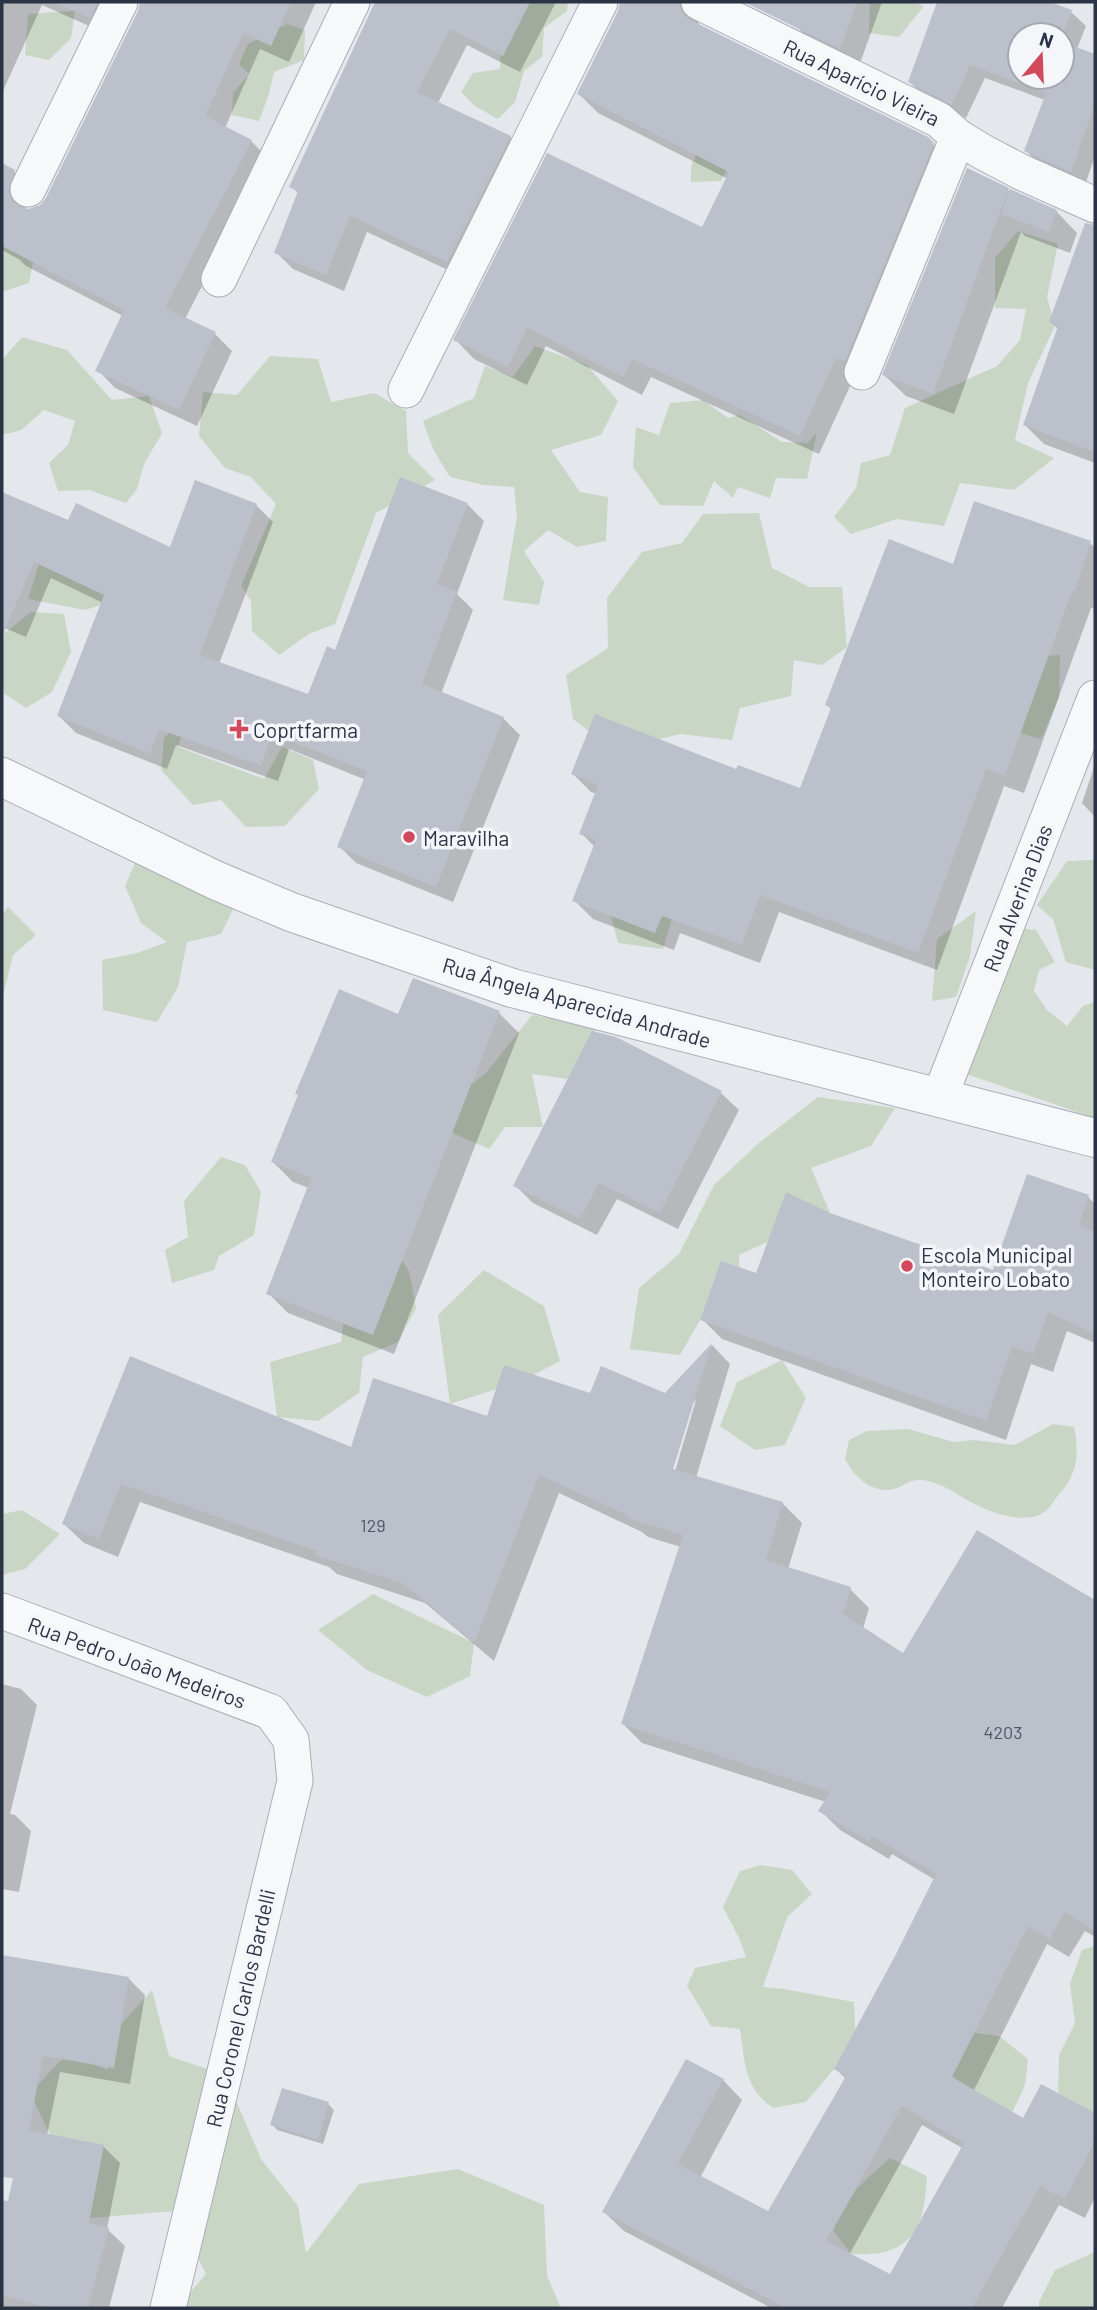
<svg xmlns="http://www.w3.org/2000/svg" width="1097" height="2310" viewBox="0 0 1097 2310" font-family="Barlow,sans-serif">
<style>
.green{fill:#c9d6c5}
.shadow{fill:#0003;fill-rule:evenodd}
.building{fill:#bbc0ca;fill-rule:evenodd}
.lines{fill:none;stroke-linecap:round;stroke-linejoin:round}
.minor-casing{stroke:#a9aeb7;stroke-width:37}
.tertiary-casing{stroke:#a9aeb7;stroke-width:40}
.minor{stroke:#f7f8fa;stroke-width:35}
.tertiary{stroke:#f7f8fa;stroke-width:38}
.poi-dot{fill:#d1495b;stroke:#f4f6f9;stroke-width:2.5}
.labels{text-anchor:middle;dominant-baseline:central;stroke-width:7;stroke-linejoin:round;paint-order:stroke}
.number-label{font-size:18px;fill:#4f5766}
.street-label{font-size:21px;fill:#2b3445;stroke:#f4f6f9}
.poi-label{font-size:21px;fill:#2b3445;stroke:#f4f6f9;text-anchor:start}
</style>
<rect width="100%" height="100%" fill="#e4e7ec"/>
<g class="green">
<polygon points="523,2 568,2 567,11 544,28 542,57 524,71 515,102 498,119 475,106 461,92 473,73 500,69 501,41 521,21"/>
<polygon points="870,2 917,2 923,7 899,37 869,33"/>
<polygon points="75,11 71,38 49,60 25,55 28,14"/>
<polygon points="287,24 305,30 304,60 274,72 269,94 259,121 232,115 233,93 249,74 239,64 248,44"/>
<polygon points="703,137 738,147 721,181 691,182 691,167"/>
<polygon points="1018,231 1058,244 1047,297 1055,326 1028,383 1015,440 1054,458 1014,490 960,483 944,526 897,519 851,534 834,517 856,488 861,463 890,455 905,408 997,366 1020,340 1026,309 995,308 995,258"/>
<polygon points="2,239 35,253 29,283 2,292"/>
<polygon points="22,337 67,350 112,400 149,396 162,433 144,464 137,489 126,503 89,490 58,491 49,463 68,445 75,421 44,410 21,430 2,435 2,360"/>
<polygon points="535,346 587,365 618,401 601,435 551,450 580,492 608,497 606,541 577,547 548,530 524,551 544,582 539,605 503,600 517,516 514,487 483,485 450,477 433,449 423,421 474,398 485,366 513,377"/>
<polygon points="270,356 318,359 331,402 374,393 406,411 408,453 435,480 376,513 335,624 309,634 279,655 252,631 251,601 241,586 276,504 251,477 225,468 199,436 203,392 237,395"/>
<polygon points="703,400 728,418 740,415 782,442 808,443 817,432 807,479 776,478 770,498 738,487 733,498 714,481 703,506 660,505 633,467 636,427 659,435 670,403"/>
<polygon points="759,513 772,568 809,587 842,587 847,647 822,665 794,660 791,696 740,708 732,740 680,734 614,751 573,719 566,675 608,648 607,598 642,552 682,543 703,514"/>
<polygon points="42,555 120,599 85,610 28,599"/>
<polygon points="31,612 64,614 71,652 52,692 26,708 2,692 2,635"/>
<polygon points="1060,655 1059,698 1041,739 1007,729 1028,657"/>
<polygon points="191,708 178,747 264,779 282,747 313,760 319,789 285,826 246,827 221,800 193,805 161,770 164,739"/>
<polygon points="138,857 236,903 221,934 187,942 178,987 157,1022 103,1010 102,960 137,953 167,942 141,923 125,886"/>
<polygon points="1095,860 1095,970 1066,962 1053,919 1037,905 1067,861"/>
<polygon points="8,907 36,935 13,955 2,1000 2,914"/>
<polygon points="675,908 663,949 618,943 611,916"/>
<polygon points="976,911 970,956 956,997 932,1001 937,939"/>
<polygon points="1011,927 1036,930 1055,962 1039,970 1034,991 1047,1010 1067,1026 1083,1006 1095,1002 1095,1118 963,1073"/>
<polygon points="532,1015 594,1026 603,1061 575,1080 532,1074 543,1127 505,1127 489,1149 430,1123 452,1100 487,1072"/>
<polygon points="818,1097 895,1108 871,1146 811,1168 830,1213 739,1255 741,1304 708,1298 700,1320 680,1355 630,1349 639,1288 679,1254 714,1185 760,1142"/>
<polygon points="221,1157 245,1165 261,1192 254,1235 219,1256 214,1270 172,1283 165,1250 188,1237 184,1201"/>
<polygon points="392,1246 409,1271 416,1308 398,1342 363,1357 359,1393 318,1421 277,1417 270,1362 341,1342 347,1293"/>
<polygon points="484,1270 544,1306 560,1361 522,1381 450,1404 438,1315"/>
<polygon points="782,1360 806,1398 785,1445 755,1450 720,1426 737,1382"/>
<path d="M1053 1424 1074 1427C1079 1451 1078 1473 1061 1492 1055 1498 1050 1509 1043 1513 1024 1525 988 1512 971 1502 959 1496 950 1488 937 1484 932 1482 922 1479 916 1480 906 1482 896 1491 886 1490 866 1489 853 1474 845 1459L849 1440 867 1431 908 1429 954 1442 974 1440 1015 1445Z"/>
<polygon points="22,1510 60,1534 25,1569 2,1575 2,1514"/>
<polygon points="373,1594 474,1643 470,1676 427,1697 367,1670 318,1630"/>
<path d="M761 1865 792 1870 812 1894 787 1917 763 1987 784 1989 854 2002 855 2030 834 2069 806 2102 773 2108C744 2087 745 2063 740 2029L711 2026 687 1986 695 1968 746 1957 739 1938 723 1907 740 1871Z"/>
<polygon points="1095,1946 1095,2118 1058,2093 1059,2055 1075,2023 1070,1984 1082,1950"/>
<polygon points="152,1990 169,2056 225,2075 261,2159 298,2206 306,2253 359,2184 458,2169 544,2205 547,2276 561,2308 177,2308 206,2274 174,2211 90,2218 30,2093 67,2054 108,2070 108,2039"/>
<polygon points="969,2032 999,2036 1028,2059 1025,2085 1012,2113 954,2078 942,2054"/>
<path d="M890 2158 927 2176C925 2208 922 2242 885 2252 875 2255 862 2254 851 2254L833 2230 857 2188Z"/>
<polygon points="1095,2252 1095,2308 1039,2308 1039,2302 1055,2270"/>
</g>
<g class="shadow">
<polygon points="2,2 127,2 107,34 42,5 2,93"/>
<polygon points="142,2 316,2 289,62 260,49 225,128 251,141 268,158 185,319 215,334 232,351 197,426 115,388 98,370 123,316 26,266 20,260 2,250 2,165 14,172 31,189 25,210 40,208 48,199 140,11"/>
<polygon points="377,2 556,2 520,72 467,45 438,103 510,137 527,155 465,278 367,232 344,291 293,269 276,252 299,194 291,186"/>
<polygon points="621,2 679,2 698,21 699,26 927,138 952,163 819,454 651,377 642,395 546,346 527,385 474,359 456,340 703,229 728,179 598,113 579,94 620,12"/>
<polygon points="805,2 882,2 859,66 816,45 796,26"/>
<path d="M939 2H1045L1071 12 1086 26 1077 49 1095 56V156L1085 185 1041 165 1026 151 1045 100 985 78 966 118 924 96 910 82ZM1020 35H1062V77H1020Z"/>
<polygon points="1008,190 1011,193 1056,211 1077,233 1070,253 1025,236 1021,232 954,414 906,396 884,375"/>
<polygon points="1086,225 1095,226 1095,463 1044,444 1025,425 1059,330 1051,322"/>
<polygon points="2,494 69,522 171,549 256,505 273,522 219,664 309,697 336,652 467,504 484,521 457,594 473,610 441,694 503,718 520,735 453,902 356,863 339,846 366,780 289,749 278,781 176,745 167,769 76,733 59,716 103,603 51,578 26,637 2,627"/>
<polygon points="1090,543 1095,548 1095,602 1093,608 1091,608 1024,793 1004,786 937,970 779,912 760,963 680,933 674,950 593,919 574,900 595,847 581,833 597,794 591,792 573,774 737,771 801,790 832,710 827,705 954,567"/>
<polygon points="1095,764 1095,817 1082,803"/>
<polygon points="499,1013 519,1033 394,1354 288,1313 268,1293 309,1188 293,1182 273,1162 299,1096 399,1017"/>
<polygon points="616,1039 721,1093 739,1110 678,1229 617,1199 597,1235 533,1203 515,1185"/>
<polygon points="1088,1197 1095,1204 1095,1343 1067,1331 1053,1372 1031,1364 1006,1440 722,1339 702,1319 830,1214 994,1273"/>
<path d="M712 1345 730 1364 696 1478 782 1503 802 1523 788 1569 850 1589 869 1608 863 1629 904 1655 977 1532 1095 1602V1937L1085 1931 1069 1957 1047 1944 973 2092 1024 2120 1041 2087 1095 2115V2197L1085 2218 1059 2205 1002 2308H771L624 2231 604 2212 723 2080 742 2100 700 2178 769 2213 846 2079 836 2069 897 1956 935 1880 892 1854 889 1859 840 1830 821 1811 826 1802 642 1743 623 1724 681 1547 648 1537 642 1532 559 1493 494 1661 425 1603 337 1574 329 1567 140 1502 118 1557 84 1543 64 1524 131 1358 352 1449 591 1395H665ZM696 1400 673 1478 669 1477 691 1405ZM922 2125 962 2148 891 2277 849 2255Z"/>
<polygon points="2,1684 21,1689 37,1705 10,1814 15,1815 31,1831 19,1892 2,1889"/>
<polygon points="2,1957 129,1979 145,1995 130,2084 60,2072 47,2135 103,2146 120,2163 107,2229 125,2246 109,2308 2,2308 2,2201 10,2203 22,2141 2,2137"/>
<polygon points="283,2090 328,2104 334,2110 323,2144 277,2130 272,2124"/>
</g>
<g class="building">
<polygon points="54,2 98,2 90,18"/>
<polygon points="140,2 291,2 271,46 243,33 205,116 252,140 165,308 216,332 179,410 95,371 124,310 2,246 2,163 15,170 8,190 12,201 20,207 29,209 40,205 46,198 138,11"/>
<polygon points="375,2 530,2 503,56 450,29 417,92 511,136 447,262 350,216 326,275 274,253 298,191 289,187"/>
<polygon points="620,2 679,2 682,13 690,20 928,137 934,143 845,361 836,358 800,436 632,359 623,377 527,328 508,367 453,340 547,153 702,227 729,172 577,94 618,11"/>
<polygon points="744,2 857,2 840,49"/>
<polygon points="937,2 1050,2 1072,10 1062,38 1062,35 1020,35 1020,77 1062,77 1062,42 1095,54 1095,104 1071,172 1024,151 1046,93 970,65 952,105 908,82"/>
<polygon points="967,168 1009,188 933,394 882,375"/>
<polygon points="1010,189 1057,210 1049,232 1001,214"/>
<polygon points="1085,223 1095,225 1095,452 1023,425 1058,326 1049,322"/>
<polygon points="400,477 468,503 437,584 457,591 422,684 504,717 436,887 337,847 367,771 272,734 261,766 159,729 150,754 57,716 104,595 34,562 2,637 2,492 68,520 76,503 170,547 195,480 257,504 200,655 308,694 327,646 335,650"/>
<polygon points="974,501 1091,541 1075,591 1072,591 1005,776 986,769 918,953 760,895 742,945 662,916 655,933 572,901 596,840 579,834 598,785 571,774 595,714 736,769 738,765 800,788 831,708 825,705 889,539 953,564"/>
<polygon points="413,978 500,1011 373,1335 266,1294 311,1178 271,1162 298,1095 295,1094 339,989 398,1014"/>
<polygon points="592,1031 616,1037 722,1091 660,1213 599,1183 580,1219 513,1186"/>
<polygon points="1027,1174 1089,1195 1079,1225 1095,1232 1095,1334 1048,1312 1033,1354 1012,1346 986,1421 700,1320 721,1261 756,1273 786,1192 830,1213 993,1270"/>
<path d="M712 1343 673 1469 783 1502 766 1560 851 1587 843 1614 903 1653 977 1530 1095 1600V1931L1065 1912 1049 1939 1028 1926 952 2077 1023 2118 1041 2084 1095 2113V2141L1065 2199 1040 2186 972 2308H786L602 2212 686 2059 724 2079 678 2164 768 2211 846 2076 834 2069 895 1956 936 1874 872 1836 869 1841 818 1811 830 1792 621 1724 683 1535 626 1518 627 1515 539 1475 474 1643 404 1584 315 1555 317 1551 121 1484 99 1539 62 1524 130 1356 351 1447 373 1378 487 1416 504 1365 590 1393 601 1366 665 1393ZM902 2106 964 2143 890 2274 826 2241Z"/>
<polygon points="2,1955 129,1977 114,2068 43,2056 29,2130 104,2145 89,2223 109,2228 88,2308 52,2308 2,2296 2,2200 8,2201 13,2178 2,2177"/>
<polygon points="282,2088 329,2102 318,2140 270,2125"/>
</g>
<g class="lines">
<defs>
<g id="minor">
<polyline points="699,2 939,120 958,137 983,152 1021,172 1095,205"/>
<polyline points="28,189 120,2"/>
<polyline points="219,279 352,2"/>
<polyline points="862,372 958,137"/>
<polyline points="406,390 600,2"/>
<polyline points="939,1099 1095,698"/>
<polyline points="2,1611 271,1712 291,1740 295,1781 168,2308"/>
</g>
<polyline id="tertiary" points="2,777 215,880 291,912 512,988 1095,1138"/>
</defs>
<use href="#minor" class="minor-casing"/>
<use href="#tertiary" class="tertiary-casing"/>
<use href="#minor" class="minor"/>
<use href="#tertiary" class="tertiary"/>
</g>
<g class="poi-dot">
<path d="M235.5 718.5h7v7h7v7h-7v7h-7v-7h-7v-7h7z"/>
<circle cx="409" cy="837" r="7"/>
<circle cx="907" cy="1266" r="7"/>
</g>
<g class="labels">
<g class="number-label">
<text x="373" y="1525">129</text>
<text x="1003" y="1732">4203</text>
</g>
<g class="street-label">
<text transform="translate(862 82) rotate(26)">Rua Aparício Vieira</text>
<text transform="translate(1017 898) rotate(-69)">Rua Alverina Dias</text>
<text transform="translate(577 1002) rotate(16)">Rua Ângela Aparecida Andrade</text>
<text transform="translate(137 1662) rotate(20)">Rua Pedro João Medeiros</text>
<text transform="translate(240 2008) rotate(-77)">Rua Coronel Carlos Bardelli</text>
</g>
<g class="poi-label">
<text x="253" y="729">Coprtfarma</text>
<text x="423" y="837">Maravilha</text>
<text x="921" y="1254">Escola Municipal<tspan x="921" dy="24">Monteiro Lobato</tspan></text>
</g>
</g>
<rect width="1097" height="2310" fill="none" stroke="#2b3445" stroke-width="7"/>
<g transform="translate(1041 56) rotate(19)"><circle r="33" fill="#f4f6f9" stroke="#a4a8b1" stroke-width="2"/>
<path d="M0-5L12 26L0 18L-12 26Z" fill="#d1495b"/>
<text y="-10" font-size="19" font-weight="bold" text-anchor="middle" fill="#2b3445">N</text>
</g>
</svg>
